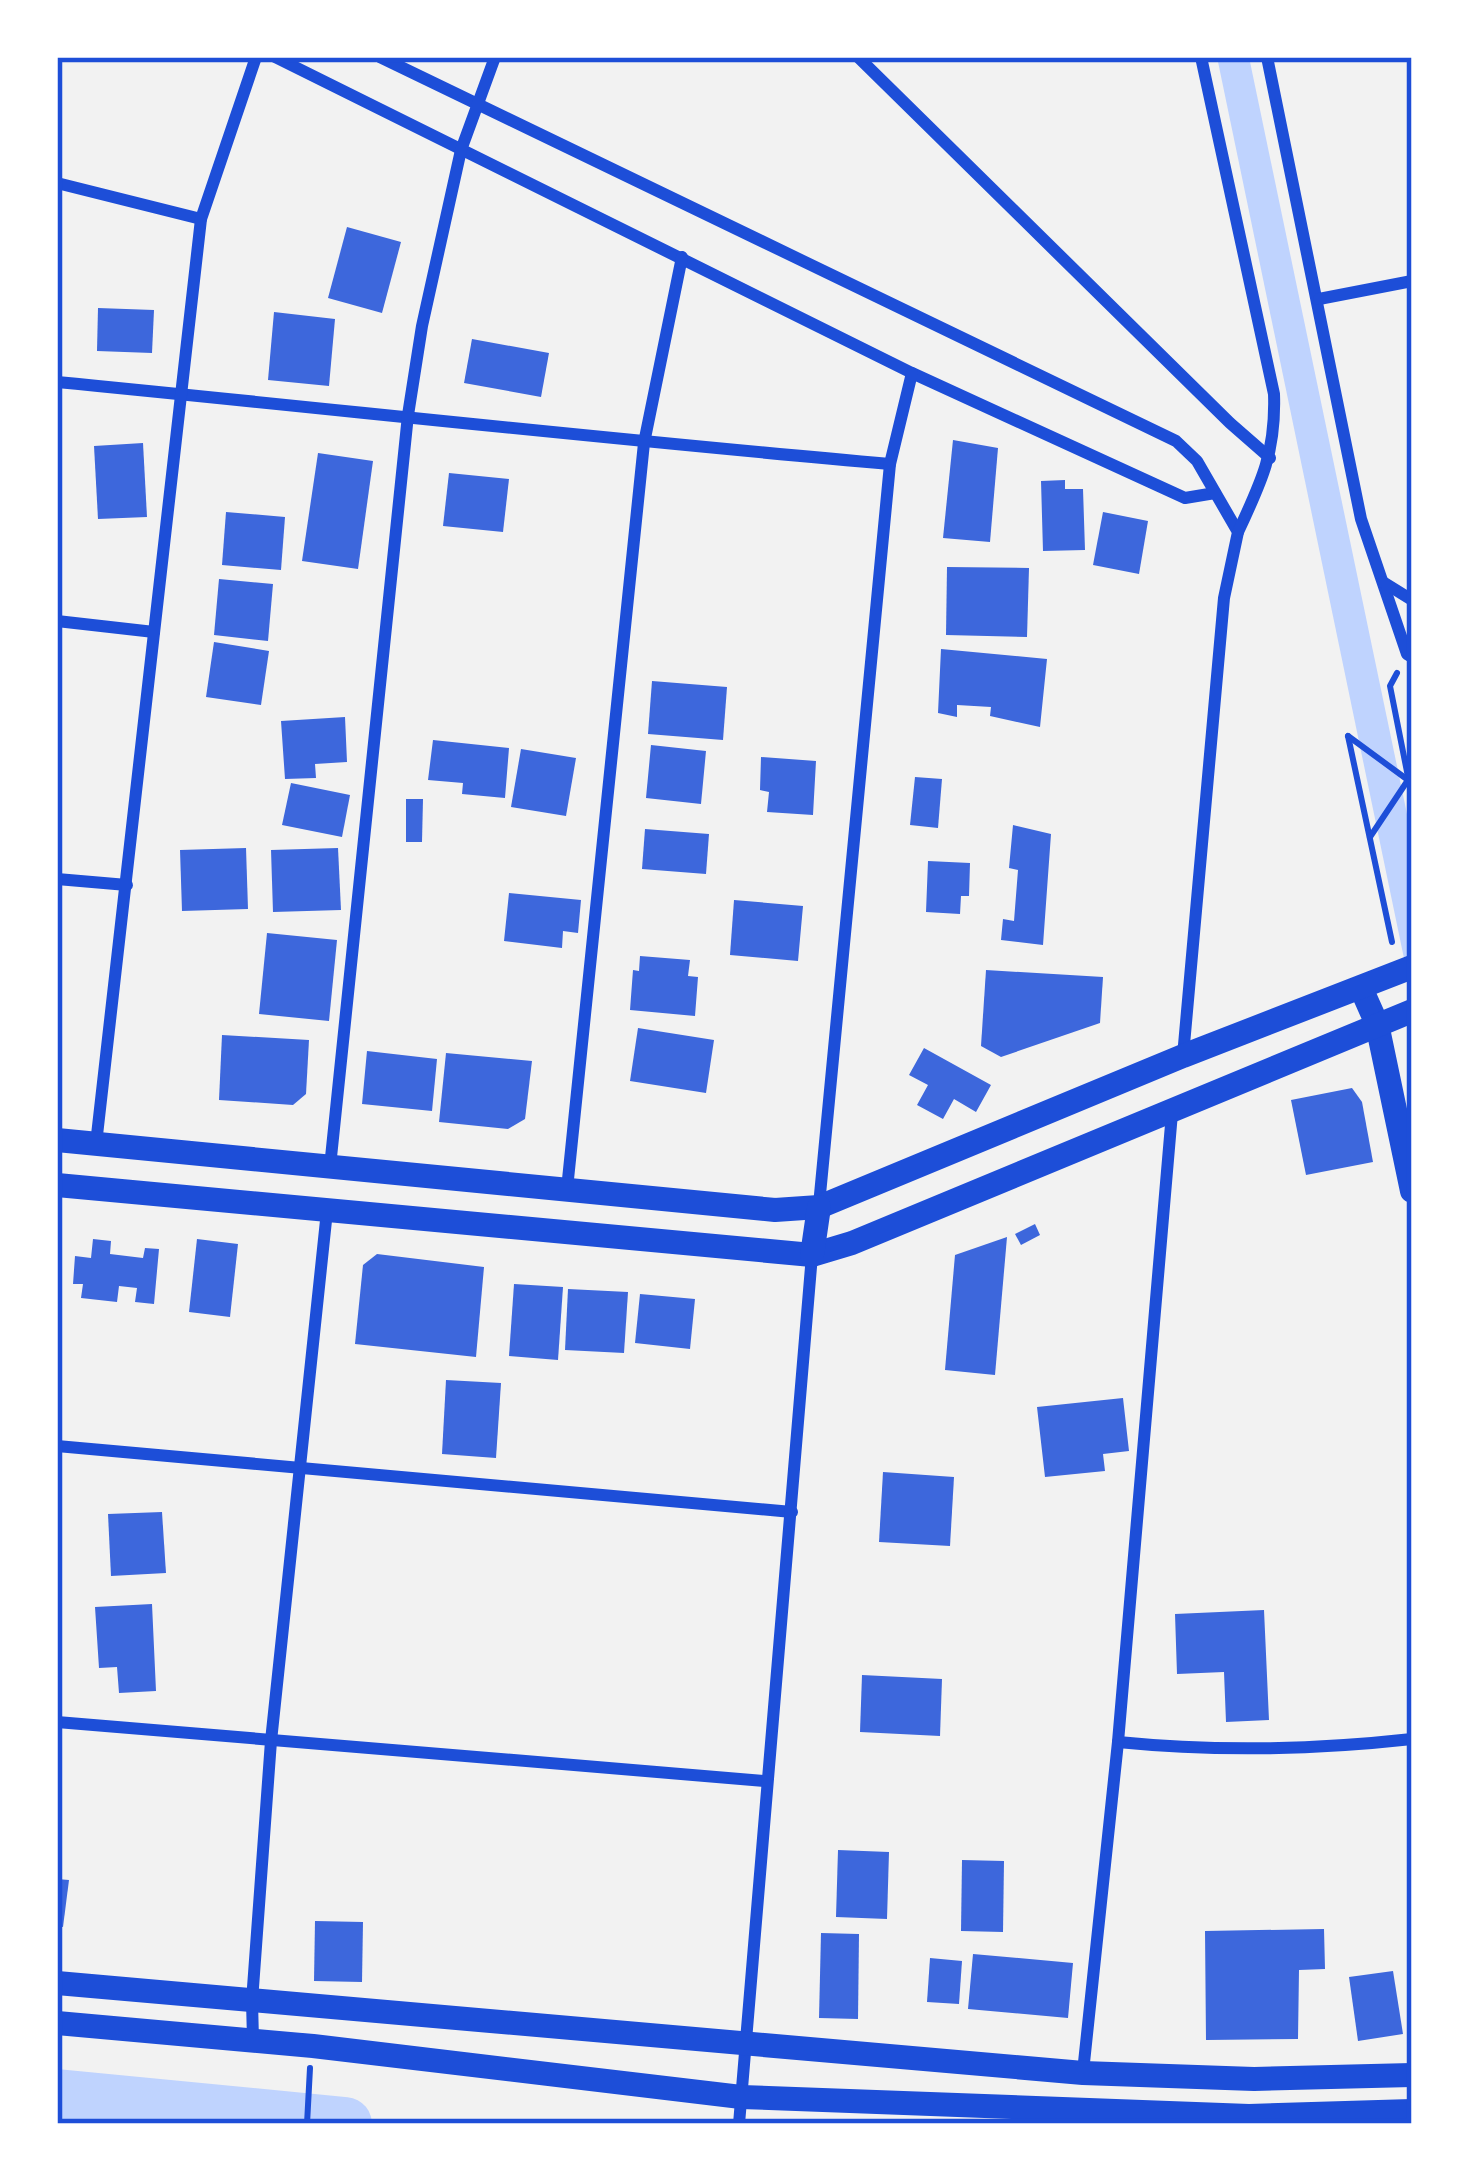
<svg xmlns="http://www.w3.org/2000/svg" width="1469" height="2181" viewBox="0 0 1469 2181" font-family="'Titillium Web',sans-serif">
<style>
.water{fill:#bfd3fe}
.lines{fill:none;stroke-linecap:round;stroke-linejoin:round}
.river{stroke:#bfd3fe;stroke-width:54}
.building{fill:#3d67dc}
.path{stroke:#1d4ed8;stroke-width:6}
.minor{stroke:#1d4ed8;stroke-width:12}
.secondary{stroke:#1d4ed8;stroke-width:24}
.neatline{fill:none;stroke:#1d4ed8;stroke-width:4.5}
</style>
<rect width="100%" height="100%" fill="#f2f2f2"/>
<polygon class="water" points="1217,57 1249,57 1412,838 1412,997"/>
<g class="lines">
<polyline class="river" points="57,2096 345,2124"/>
</g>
<g class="building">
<polygon points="347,227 401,242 382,313 328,298"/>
<polygon points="98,308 154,310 152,353 97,351"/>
<polygon points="274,312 335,319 329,386 268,380"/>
<polygon points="472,339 549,353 541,397 464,383"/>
<polygon points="953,440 998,448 990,542 943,538"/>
<polygon points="143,443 147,517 98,519 94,446"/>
<polygon points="318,453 373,461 358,569 302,561"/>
<polygon points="449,473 509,479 503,532 443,526"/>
<polygon points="1065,480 1065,489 1083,489 1085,550 1043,551 1041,481"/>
<polygon points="226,512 285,517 281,570 222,565"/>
<polygon points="1103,512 1148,521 1139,574 1093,565"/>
<polygon points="947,567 1029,568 1027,637 946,635"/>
<polygon points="219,579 273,584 268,641 214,635"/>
<polygon points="214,642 269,651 261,705 206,697"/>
<polygon points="941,649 1047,659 1040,727 990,716 991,707 957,705 957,717 938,713"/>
<polygon points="652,681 727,687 723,740 648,734"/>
<polygon points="345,717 347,762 315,764 316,778 285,779 281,721"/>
<polygon points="433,740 509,748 505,798 462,794 463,783 428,780"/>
<polygon points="651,745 706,751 701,804 646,798"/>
<polygon points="521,749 576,758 566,816 511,807"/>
<polygon points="761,757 816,761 813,815 767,812 769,792 760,790"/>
<polygon points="915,777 942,779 938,828 910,825"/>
<polygon points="291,783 350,795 342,837 282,825"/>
<polygon points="406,799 423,799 422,842 406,842"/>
<polygon points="1013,825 1051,834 1043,945 1001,940 1003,919 1014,921 1018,870 1009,868"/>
<polygon points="645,829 709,834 706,874 642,869"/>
<polygon points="246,848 248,909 182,911 180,850"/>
<polygon points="338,848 341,910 273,912 271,850"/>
<polygon points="928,861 970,863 969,896 961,896 960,914 926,912"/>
<polygon points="509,893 581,900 578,933 563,931 562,948 504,941"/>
<polygon points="734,900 803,906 798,961 730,955"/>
<polygon points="267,933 337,940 329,1021 259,1014"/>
<polygon points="640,956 690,960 688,976 698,977 695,1016 630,1010 633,970 639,971"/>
<polygon points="986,970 1103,977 1100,1023 1001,1057 981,1046"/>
<polygon points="638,1028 714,1040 706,1093 630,1081"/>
<polygon points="222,1035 309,1040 306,1094 293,1105 219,1100"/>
<polygon points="924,1048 991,1085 976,1112 954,1099 943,1119 917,1105 928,1085 909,1075"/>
<polygon points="367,1051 437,1059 432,1111 362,1104"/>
<polygon points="446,1053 532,1061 525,1119 508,1129 439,1122"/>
<polygon points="1352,1088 1362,1102 1373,1162 1306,1175 1291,1100"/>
<polygon points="1035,1224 1040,1235 1021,1245 1015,1234"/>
<polygon points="1007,1237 995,1375 945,1370 955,1255"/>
<polygon points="93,1239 111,1241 110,1254 143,1258 145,1248 159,1249 154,1304 135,1302 137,1288 119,1286 117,1302 81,1298 83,1284 73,1284 75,1256 91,1258"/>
<polygon points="197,1239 238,1244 230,1317 189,1312"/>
<polygon points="377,1254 484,1267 476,1357 355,1344 363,1265"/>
<polygon points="514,1284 563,1287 558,1360 509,1356"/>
<polygon points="568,1289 628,1292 624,1353 565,1350"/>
<polygon points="640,1294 695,1299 690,1349 635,1343"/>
<polygon points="446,1380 501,1383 496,1458 442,1454"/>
<polygon points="1123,1398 1129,1451 1103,1454 1105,1471 1045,1477 1037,1407"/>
<polygon points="883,1472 954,1477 950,1546 879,1542"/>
<polygon points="162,1512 166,1573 111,1576 108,1514"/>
<polygon points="152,1604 156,1691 119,1693 117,1667 99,1668 95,1607"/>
<polygon points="1264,1610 1269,1720 1226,1722 1224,1672 1177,1674 1175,1614"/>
<polygon points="862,1675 942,1679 940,1736 860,1732"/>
<polygon points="838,1850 889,1852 887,1919 836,1917"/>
<polygon points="962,1860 1004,1861 1003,1932 961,1931"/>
<polygon points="57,1879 69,1880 63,1927 57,1926"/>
<polygon points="315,1921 363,1922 362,1982 314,1981"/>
<polygon points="1324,1929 1325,1969 1299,1970 1298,2039 1206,2040 1205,1931"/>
<polygon points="821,1933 859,1934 858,2019 819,2018"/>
<polygon points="973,1954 1073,1963 1068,2018 968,2009"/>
<polygon points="930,1958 962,1961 959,2004 927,2002"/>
<polygon points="1393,1971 1403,2034 1358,2041 1349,1977"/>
</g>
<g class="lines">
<g class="path">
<polyline points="1397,673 1390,686 1412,797"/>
<polyline points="1348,736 1392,942"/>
<polyline points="1348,736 1408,780 1370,837"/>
<polyline points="307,2124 310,2068"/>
</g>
<g class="minor">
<polyline points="275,57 912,373 1185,498 1215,493"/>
<polyline points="380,57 1176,441 1197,461 1238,532 1224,598 1183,1056"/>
<polyline points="858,57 1230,423 1270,458"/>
<path d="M1201 57 1274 394C1276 451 1262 481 1238 532"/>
<polyline points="1267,57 1361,519 1407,654 1412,657"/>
<polyline points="57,183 201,219"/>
<polyline points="1319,299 1412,281"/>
<path d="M57 382C335 409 612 440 890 464"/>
<polyline points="1383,582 1412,600"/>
<polyline points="57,621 154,632"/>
<polyline points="57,879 127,885"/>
<polyline points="96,1144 201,219 256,57"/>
<polyline points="330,1167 408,415 422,326 461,150 495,57"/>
<polyline points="567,1189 644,443 682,257"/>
<polyline points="819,1205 890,464 912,373"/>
<polyline points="57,1446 792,1512"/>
<polyline points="57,1722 765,1781"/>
<path d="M1118 1742C1218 1752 1313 1750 1412 1739"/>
<polyline points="253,2040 252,2001 271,1741 327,1211"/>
<polyline points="1083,2072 1118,1742 1172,1113"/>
<polyline points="739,2124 812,1255"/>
</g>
<g class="secondary">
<polyline points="1361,988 1377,1024 1412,1191"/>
<polyline points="57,1140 775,1210 819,1207 1183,1056 1412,967"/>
<polyline points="57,1185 812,1255 852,1243 1412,1011"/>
<polyline points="812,1255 819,1207"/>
<polyline points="57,1983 1083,2073 1254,2079 1412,2075"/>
<polyline points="57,2023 313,2046 741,2097 1249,2116 1412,2111"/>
</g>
</g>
<rect width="1469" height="2181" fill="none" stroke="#ffffff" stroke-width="120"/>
<rect x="60" y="60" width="1349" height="2061" class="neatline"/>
</svg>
